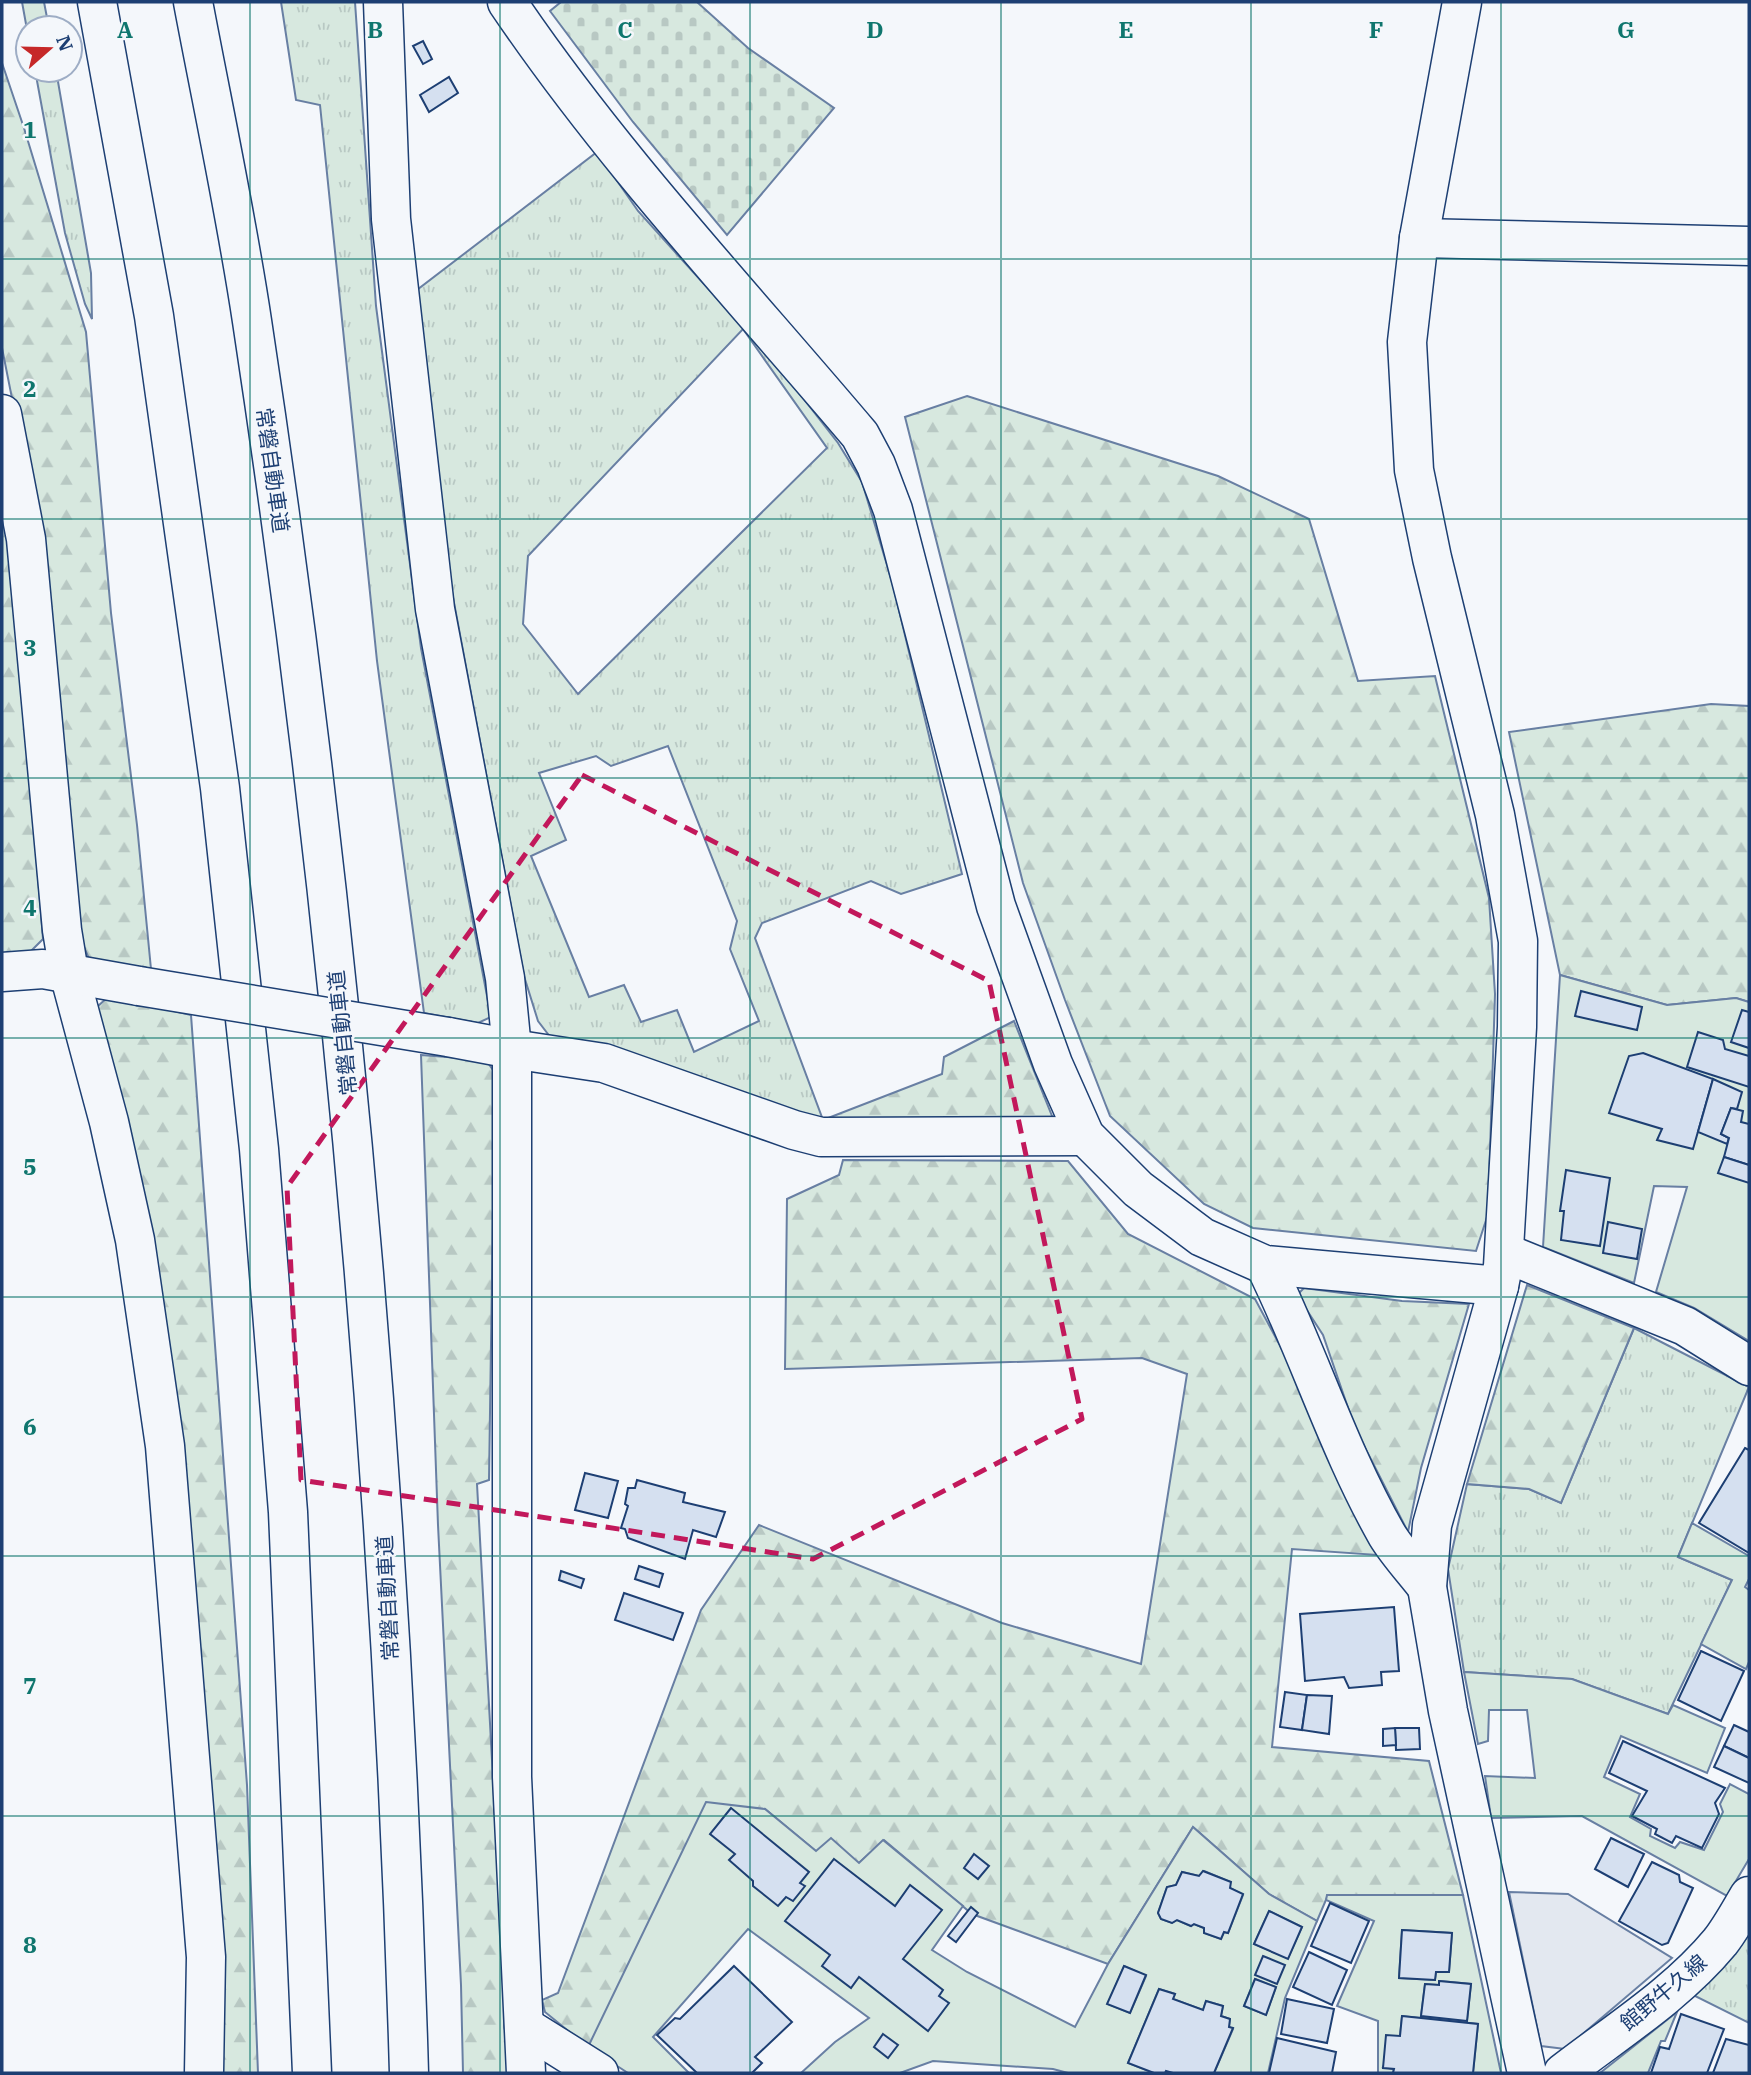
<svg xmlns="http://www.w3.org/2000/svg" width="1751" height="2075" viewBox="0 0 1751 2075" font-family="'IBM Plex Serif','Noto Sans JP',serif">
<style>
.grass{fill:url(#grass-tufts);stroke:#687fa3;stroke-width:2;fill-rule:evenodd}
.forest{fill:url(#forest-firs);stroke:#687fa3;stroke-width:2}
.cemetery{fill:url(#cemetery-stones);stroke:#687fa3;stroke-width:2}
.garden{fill:#d7e8df;stroke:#687fa3;stroke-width:2;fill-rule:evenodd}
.parking{fill:#e3e8f0;stroke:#687fa3;stroke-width:2}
.building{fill:#d5e0f0;stroke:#1d3f73;stroke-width:2}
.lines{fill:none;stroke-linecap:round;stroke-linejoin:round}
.minor-casing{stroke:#1d3f73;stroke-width:41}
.major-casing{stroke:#1d3f73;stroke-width:41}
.highway-casing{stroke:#1d3f73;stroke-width:41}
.minor{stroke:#f4f7fb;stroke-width:38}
.major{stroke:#f4f7fb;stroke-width:38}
.highway{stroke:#f4f7fb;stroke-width:38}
.minor-bridge-casing{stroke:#1d3f73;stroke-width:41;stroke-linecap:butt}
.minor-bridge{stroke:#f4f7fb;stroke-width:38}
.marked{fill:none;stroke:#c2185b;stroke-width:5;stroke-dasharray:14 9;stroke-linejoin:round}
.grid{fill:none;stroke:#0f766e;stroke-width:2;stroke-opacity:0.55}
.labels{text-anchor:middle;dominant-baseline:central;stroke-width:5;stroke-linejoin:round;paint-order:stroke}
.street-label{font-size:21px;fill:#1d3f73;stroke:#f4f7fb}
.grid-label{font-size:23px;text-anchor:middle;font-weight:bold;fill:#0f766e;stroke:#f4f7fb;stroke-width:5;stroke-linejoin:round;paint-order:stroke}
</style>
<defs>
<pattern id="grass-tufts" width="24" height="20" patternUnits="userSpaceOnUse" patternTransform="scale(1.75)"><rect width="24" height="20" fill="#d7e8df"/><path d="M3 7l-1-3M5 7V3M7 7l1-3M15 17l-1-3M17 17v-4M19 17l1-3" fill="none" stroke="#b8c8c3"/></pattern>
<pattern id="forest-firs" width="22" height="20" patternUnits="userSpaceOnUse" patternTransform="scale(1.75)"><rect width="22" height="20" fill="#d7e8df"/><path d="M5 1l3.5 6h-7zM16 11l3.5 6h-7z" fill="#b8c8c3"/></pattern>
<pattern id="cemetery-stones" width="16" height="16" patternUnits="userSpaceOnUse" patternTransform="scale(1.75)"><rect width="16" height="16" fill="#d7e8df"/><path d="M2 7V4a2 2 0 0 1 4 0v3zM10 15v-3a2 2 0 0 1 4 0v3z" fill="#b8c8c3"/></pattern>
</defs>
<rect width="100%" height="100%" fill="#f4f7fb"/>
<g class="grass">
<polygon points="22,2 44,2 49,28 28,28 28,35"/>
<polygon points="281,2 355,2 376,306 421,648 491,1017 478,1023 424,1013 377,661 320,105 296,100"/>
<polygon points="35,70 56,70 91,273 92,319 85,304 65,233"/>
<path d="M597 152 638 211 778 366 838 443 862 482 893 585 962 874 901 894 871 881 762 923 755 938 823 1120 551 1038 538 1021 524 976 452 592 413 293ZM743 329 827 448 578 694 523 624 528 556ZM668 746 737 921 730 949 759 1021 694 1052 677 1010 641 1022 624 985 589 997 531 856 566 840 539 773 596 756 611 766Z"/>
<polygon points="1634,1328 1749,1387 1678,1557 1732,1580 1668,1714 1572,1679 1464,1672 1448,1569 1467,1484 1529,1489 1561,1503"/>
<polygon points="1749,1935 1749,2023 1691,1994"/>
</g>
<g class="forest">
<polygon points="2,63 24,128 86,332 111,613 137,825 151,969 90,961 77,931 36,519 2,348"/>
<polygon points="967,396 1218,476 1309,519 1358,681 1435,676 1489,898 1495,994 1488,1214 1476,1251 1253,1228 1204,1204 1110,1116 1065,1000 1023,883 905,417"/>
<polygon points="2,496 10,531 43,939 28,954 2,955"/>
<polygon points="1711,704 1749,706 1749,1002 1736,998 1667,1005 1560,975 1509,732"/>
<polygon points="109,996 191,1015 247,1785 258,2073 218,2073 97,1007"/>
<polygon points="1014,1021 1054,1121 823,1120 942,1074 944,1057"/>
<polygon points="421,1055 486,1060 495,1073 489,1480 477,1484 509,2073 463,2073 461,1985 438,1525"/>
<polygon points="843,1160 1068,1161 1128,1234 1255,1299 1292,1368 1377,1555 1292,1549 1272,1747 1429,1761 1463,1895 1328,1895 1317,1921 1269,1894 1193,1827 1108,1964 972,1914 884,1840 859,1863 817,1852 765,1809 588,2047 545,2012 542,2000 558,1993 701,1610 759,1525 1002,1623 1141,1664 1187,1374 1142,1358 785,1369 787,1199 839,1175"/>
<polygon points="1527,1285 1634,1328 1561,1503 1529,1489 1467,1484"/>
<polygon points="1304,1288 1402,1301 1469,1304 1421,1468 1408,1532 1355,1428 1323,1335 1297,1295"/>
</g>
<polygon class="cemetery" points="561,2 697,2 748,48 834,108 727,235 633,122 550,11"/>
<g class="garden">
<polygon points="1560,975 1667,1005 1736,998 1749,1002 1749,1341 1694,1308 1656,1292 1687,1187 1654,1186 1634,1283 1543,1247"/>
<polygon points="1692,1523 1749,1556 1749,1579 1745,1587 1749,1590 1749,1662 1746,1669 1701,1644 1732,1580 1678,1557"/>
<polygon points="1464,1672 1572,1679 1668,1714 1673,1705 1725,1728 1707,1773 1621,1736 1604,1777 1640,1794 1630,1817 1651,1829 1650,1836 1675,1848 1680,1842 1704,1850 1723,1812 1720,1804 1730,1784 1749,1794 1749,1859 1727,1896 1582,1816 1491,1818 1485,1776 1535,1778 1527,1710 1489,1710 1488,1741 1478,1744"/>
<path d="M706 1802 765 1809 816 1851 831 1838 859 1863 883 1840 963 1906 932 1950 967 1972 1075 2027 1108 1964 1193 1827 1269 1894 1317 1921 1285 1998 1268 2073H1214L1233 2029 1229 2027 1230 2019 1221 2016 1223 2006 1206 2001 1203 2010 1173 1999 1175 1994 1159 1989 1128 2063 1154 2073H1068L1053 2069 933 2061 900 2073H801L835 2042 869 2018 748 1929 653 2037 689 2073H628L588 2047ZM1204 1871 1230 1882V1888L1243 1895 1228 1933 1224 1932 1221 1939 1205 1933 1204 1928 1194 1924 1191 1926 1177 1920 1172 1923 1161 1919 1158 1913 1167 1887 1176 1885 1182 1872 1199 1876ZM1269 1911 1302 1927 1288 1958 1254 1944ZM1124 1966 1146 1976 1130 2013 1108 2004ZM1255 1979 1276 1987 1266 2015 1244 2006Z"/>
<path d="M1327 1895H1463L1501 2073H1473L1478 2024 1402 2016 1400 2036 1383 2067 1394 2069 1393 2073H1378V2021L1337 2006 1374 1921 1326 1900ZM1402 1930 1452 1933 1449 1972H1436L1435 1980 1399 1978ZM1440 1981 1471 1984 1467 2021 1421 2016 1425 1984 1439 1985Z"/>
<polygon points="1677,2012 1665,2041 1661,2041 1648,2073 1600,2073"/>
</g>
<polygon class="parking" points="1509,1892 1568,1894 1672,1958 1565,2049 1541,2046"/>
<g class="building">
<polygon points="423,41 432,59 423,64 413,46"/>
<polygon points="449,77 458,93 429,112 420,95"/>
<polygon points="1581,991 1642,1007 1637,1030 1575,1016"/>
<polygon points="1742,1010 1749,1012 1749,1048 1731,1042"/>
<polygon points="1698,1032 1723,1040 1725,1049 1749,1056 1749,1087 1687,1067"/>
<polygon points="1643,1053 1713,1079 1693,1149 1657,1140 1662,1129 1609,1113 1629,1056"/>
<polygon points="1713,1079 1742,1092 1737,1109 1731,1108 1721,1134 1729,1138 1727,1144 1698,1132"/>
<polygon points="1731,1108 1743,1111 1741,1122 1749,1124 1749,1165 1724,1157 1729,1138 1721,1134"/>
<polygon points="1724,1157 1749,1165 1749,1183 1718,1173"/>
<polygon points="1566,1170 1610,1178 1600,1246 1561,1240 1564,1211 1560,1211"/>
<polygon points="1608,1222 1642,1229 1637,1259 1603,1253"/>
<polygon points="1745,1448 1749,1450 1749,1553 1699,1523"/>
<polygon points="585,1473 618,1481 608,1518 575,1510"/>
<polygon points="637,1480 685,1493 683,1502 725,1512 716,1537 693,1530 685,1559 628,1538 625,1529 621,1528 628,1506 625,1504 628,1488 635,1488"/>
<polygon points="639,1566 663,1574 659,1587 635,1579"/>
<polygon points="561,1571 584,1579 581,1588 559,1580"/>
<polygon points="624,1593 683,1613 673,1640 615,1620"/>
<polygon points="1394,1607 1399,1671 1381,1672 1382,1685 1349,1688 1344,1677 1305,1681 1300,1614"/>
<polygon points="1701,1651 1744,1671 1721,1721 1678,1700"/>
<polygon points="1285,1692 1307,1695 1302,1730 1280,1727"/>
<polygon points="1307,1695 1332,1696 1329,1734 1302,1730"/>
<polygon points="1734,1725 1749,1732 1749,1758 1724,1746"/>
<polygon points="1395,1728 1419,1728 1420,1749 1396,1750"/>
<polygon points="1395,1728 1396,1745 1383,1746 1383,1729"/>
<polygon points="1623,1741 1725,1788 1715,1803 1719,1814 1702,1848 1676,1836 1672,1843 1655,1834 1657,1829 1632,1816 1647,1791 1609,1773"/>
<polygon points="1724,1746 1749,1758 1749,1783 1714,1767"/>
<polygon points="731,1808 809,1872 800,1883 805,1886 793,1901 786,1897 778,1906 753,1886 753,1881 729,1860 735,1854 710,1834"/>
<polygon points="1611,1838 1644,1854 1628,1887 1595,1869"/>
<polygon points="974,1854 989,1866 978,1879 964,1868"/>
<polygon points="834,1859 895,1906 910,1885 942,1910 903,1959 943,1990 939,1996 949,2003 928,2031 859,1977 851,1988 822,1966 830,1955 785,1921"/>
<polygon points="1652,1862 1679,1875 1680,1882 1693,1888 1668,1943 1662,1945 1619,1921"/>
<polygon points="1203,1871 1231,1882 1230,1888 1243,1894 1228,1933 1224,1932 1221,1939 1204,1933 1204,1928 1194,1924 1191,1926 1177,1920 1172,1923 1161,1919 1158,1913 1167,1887 1176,1885 1182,1872 1199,1876"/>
<polygon points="1330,1903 1369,1921 1351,1963 1311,1946"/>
<polygon points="971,1907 978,1913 956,1942 948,1936"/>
<polygon points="1269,1911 1302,1927 1288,1959 1254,1944"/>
<polygon points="1402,1930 1452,1933 1449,1972 1436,1972 1435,1980 1399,1978"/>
<polygon points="1309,1952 1347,1970 1332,2005 1293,1987"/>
<polygon points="1263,1956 1285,1965 1277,1984 1255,1975"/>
<polygon points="734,1966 792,2022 755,2057 762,2063 752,2073 697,2073 657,2035 675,2018 680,2019"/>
<polygon points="1124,1966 1146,1975 1130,2013 1107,2004"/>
<polygon points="1255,1979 1276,1987 1266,2015 1244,2006"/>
<polygon points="1439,1981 1471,1984 1467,2021 1421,2016 1425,1984 1439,1985"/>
<polygon points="1159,1989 1175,1994 1173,1999 1203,2010 1206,2001 1223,2006 1221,2016 1230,2019 1229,2027 1233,2028 1214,2073 1173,2073 1166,2071 1165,2073 1154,2073 1128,2063"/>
<polygon points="1287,1999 1334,2009 1327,2043 1281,2034"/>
<polygon points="1681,2014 1724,2029 1707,2073 1651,2073 1660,2047 1669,2049"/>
<polygon points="1402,2016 1478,2024 1473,2073 1393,2073 1394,2069 1383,2068 1386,2035 1400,2036"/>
<polygon points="883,2034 898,2045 888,2058 874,2047"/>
<polygon points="1277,2038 1336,2052 1332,2073 1269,2073"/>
<polygon points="1726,2039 1749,2045 1749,2073 1713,2073"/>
</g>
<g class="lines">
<defs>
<g id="minor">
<polyline points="383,2 391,219 435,609 505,978 512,1049 512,1777 526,2073"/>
<path d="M507 2C611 156 740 293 860 435L876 465 893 510 996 906 1053 1064 1085 1136 1138 1189 1202 1237 1265 1265 1499 1286"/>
<polyline points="1462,2 1419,238 1407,342 1414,470 1432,558 1495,815 1518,941 1517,1027 1503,1266 1499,1286 1432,1525 1427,1587 1448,1711 1527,2073"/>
<polyline points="1419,238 1749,246"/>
<polyline points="2,414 26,539 62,930 69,973 109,1122 135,1240 165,1446 206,1957 204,2073"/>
<polyline points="2,972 43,969 139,986"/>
<polyline points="448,1037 512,1049 604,1063 794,1130 821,1137 1085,1136"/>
<polyline points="1505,1253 1685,1326 1749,1366"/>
<path d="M1265 1265C1309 1354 1338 1449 1387 1535 1398 1553 1414 1570 1427 1587"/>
<polyline points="524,2026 599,2073"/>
</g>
<path id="major" d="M1563 2073C1616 2032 1677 1994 1720 1942 1731 1928 1740 1911 1749 1896"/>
<g id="highway">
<polyline points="97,2 154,316 220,788 259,1149 288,1512 312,2073"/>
<path d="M193 2C213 108 236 214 252 321 340 901 392 1487 409 2073"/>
</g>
</defs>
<use href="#minor" class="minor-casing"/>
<use href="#major" class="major-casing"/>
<use href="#highway" class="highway-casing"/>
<use href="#minor" class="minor"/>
<use href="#major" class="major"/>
<use href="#highway" class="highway"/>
<defs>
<polyline id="minor-bridge" points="139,986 448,1037"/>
</defs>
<use href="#minor-bridge" class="minor-bridge-casing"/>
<use href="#minor-bridge" class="minor-bridge"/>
</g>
<path class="marked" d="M582 775 989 981 1082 1419 813 1559 301 1480 287 1187Z"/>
<path class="grid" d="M250 2V2073M500 2V2073M750 2V2073M1001 2V2073M1251 2V2073M1501 2V2073M2 259H1749M2 519H1749M2 778H1749M2 1038H1749M2 1297H1749M2 1556H1749M2 1816H1749"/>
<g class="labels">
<g class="street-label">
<text transform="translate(273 470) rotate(82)">常磐自動車道</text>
<text transform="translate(342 1033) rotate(-96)">常磐自動車道</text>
<text transform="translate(387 1598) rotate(-93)">常磐自動車道</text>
<text transform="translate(1663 1992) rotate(-40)">館野牛久線</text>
</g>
</g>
<g class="grid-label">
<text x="125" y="38">A</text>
<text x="375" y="38">B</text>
<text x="625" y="38">C</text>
<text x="875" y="38">D</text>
<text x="1126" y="38">E</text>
<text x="1376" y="38">F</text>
<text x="1626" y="38">G</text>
<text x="30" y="138">1</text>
<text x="30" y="397">2</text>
<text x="30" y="656">3</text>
<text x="30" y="916">4</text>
<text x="30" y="1175">5</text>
<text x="30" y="1435">6</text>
<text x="30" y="1694">7</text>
<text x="30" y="1953">8</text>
</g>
<rect width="1751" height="2075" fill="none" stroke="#1d3f73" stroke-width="7"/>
<g transform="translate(49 49) rotate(70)"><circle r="33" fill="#f4f7fb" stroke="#9eadc5" stroke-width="2"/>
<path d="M0-5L12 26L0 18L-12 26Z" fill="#c62828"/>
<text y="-10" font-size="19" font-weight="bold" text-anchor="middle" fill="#1d3f73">N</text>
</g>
</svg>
